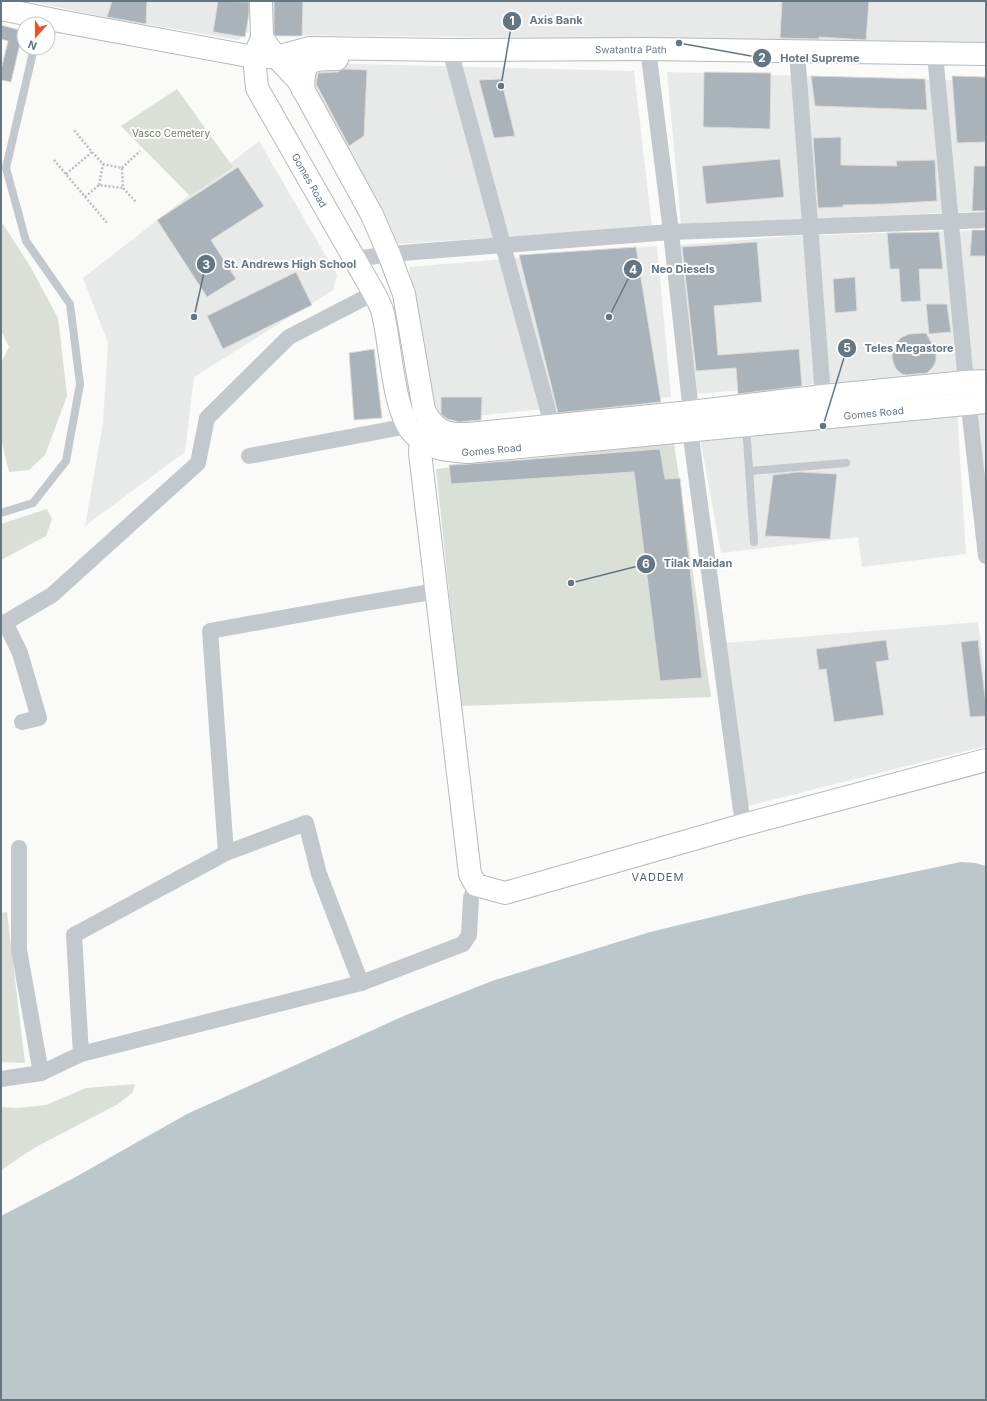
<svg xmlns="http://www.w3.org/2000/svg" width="987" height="1401" viewBox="0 0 987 1401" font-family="Inter,sans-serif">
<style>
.built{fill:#e8e9e9}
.green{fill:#dadfd7}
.water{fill:#bbc7cb}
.building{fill:#aab3b9;stroke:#dcdcda}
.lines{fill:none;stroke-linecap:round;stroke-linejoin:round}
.secondary-casing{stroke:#b3babf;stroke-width:24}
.primary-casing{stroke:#b5babe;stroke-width:24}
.path{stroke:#bbbfc2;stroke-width:2.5;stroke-dasharray:2 2;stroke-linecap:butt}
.lane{stroke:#c3c8cc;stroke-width:8}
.street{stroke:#c3c8cc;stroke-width:16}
.secondary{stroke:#fff;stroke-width:22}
.primary{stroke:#fff;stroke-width:22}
.labels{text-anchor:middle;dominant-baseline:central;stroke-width:4;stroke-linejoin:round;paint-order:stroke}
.street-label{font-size:10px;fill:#657683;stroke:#fff}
.park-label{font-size:10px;fill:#687a64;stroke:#fff}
.neighbourhood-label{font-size:11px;letter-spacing:1px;fill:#57646e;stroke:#fff}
.leader{fill:none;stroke:#657683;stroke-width:1.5}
.callout-dot{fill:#657683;stroke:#fff;stroke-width:1.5}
.mark-label{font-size:12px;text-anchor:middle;font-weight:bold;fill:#fff}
.callout-label{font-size:11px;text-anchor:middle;font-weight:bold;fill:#657683;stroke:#fff;stroke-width:4;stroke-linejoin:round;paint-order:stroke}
</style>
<rect width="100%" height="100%" fill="#fafaf8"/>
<g class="built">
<polygon points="28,1 245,1 249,31 238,40 95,15"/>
<polygon points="265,1 986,1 986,42 266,35"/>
<polygon points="318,63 634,71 652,227 398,244 311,85"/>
<polygon points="667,72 986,81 986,211 681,225"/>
<polygon points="259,141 337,275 333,290 194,377 185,452 85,526 103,423 108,343 83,278"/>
<polygon points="986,230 986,370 695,394 681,245 792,236"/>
<polygon points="657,246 671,397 431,420 409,267"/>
<polygon points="957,409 966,554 862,567 858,537 721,553 700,438"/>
<polygon points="976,409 986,409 986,492"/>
<polygon points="978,622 986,679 986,746 748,806 725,643"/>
</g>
<g class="green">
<polygon points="177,89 233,167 190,196 121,126"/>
<polygon points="1,221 30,266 58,318 67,396 45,455 29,470 9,472 1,439 1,363 9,347 1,330"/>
<polygon points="674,443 711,697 461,706 436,469"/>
<polygon points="47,509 52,519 46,536 1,560 1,524"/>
<polygon points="7,912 25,1063 1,1062 1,913"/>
<polygon points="135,1084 133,1092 118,1104 34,1148 1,1170 1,1107 17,1108 46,1105 86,1088"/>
</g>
<polygon class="water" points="961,862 975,863 986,866 986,1400 1,1400 1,1216 72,1179 187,1114 406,1015 492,981 650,932 804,895"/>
<g class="building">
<polygon points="112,1 147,1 146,24 107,17"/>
<polygon points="218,1 249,2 249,14 245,37 213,32"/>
<polygon points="274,1 303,1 302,36 276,36 274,34"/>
<polygon points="782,1 869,1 866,40 819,37 819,39 780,38"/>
<polygon points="1,25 23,31 11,82 1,80 1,70 8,41 1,39"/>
<polygon points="344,69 367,70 364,136 349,146 316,84 318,73 337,72"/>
<polygon points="704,72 771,73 770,129 703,127"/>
<polygon points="811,76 925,79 927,110 815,106"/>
<polygon points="952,76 986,77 986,142 957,143"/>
<polygon points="501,79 515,136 494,138 479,80"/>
<polygon points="841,137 841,165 897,166 896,161 935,160 937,201 885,204 843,205 843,207 818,208 813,138"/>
<polygon points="780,159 784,197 706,204 702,166"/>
<polygon points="974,166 986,166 986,211 972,211"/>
<polygon points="238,167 264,206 211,240 236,279 207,297 157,220"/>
<polygon points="972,230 986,230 986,256 970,256"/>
<polygon points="939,232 943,269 919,269 921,301 901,302 899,269 890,269 887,233"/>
<polygon points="757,242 762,302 714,306 718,355 799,349 802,386 738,394 736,368 696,371 682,247"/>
<polygon points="636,247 661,402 558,413 519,255"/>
<polygon points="296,272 312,305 223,349 207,316"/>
<polygon points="855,277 857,311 835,313 833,279"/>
<polygon points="926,304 947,304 951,332 929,334"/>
<polygon points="926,333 934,347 936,354 936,361 933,367 927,373 906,375 902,374 896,369 893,362 892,356 893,348 897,342 902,337 909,334"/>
<polygon points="374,349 382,418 354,420 349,353"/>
<polygon points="441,397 482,397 481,420 460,422 447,419 441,414"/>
<polygon points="660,449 665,479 680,478 702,678 660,681 634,472 451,484 449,465 469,464"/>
<polygon points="799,472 837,474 830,539 765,536 773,475"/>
<polygon points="886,640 889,660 876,662 884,715 834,722 826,669 819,670 816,649"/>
<polygon points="978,640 986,704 986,716 970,717 961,642"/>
</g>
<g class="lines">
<defs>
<g id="secondary">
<polyline points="261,1 262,38"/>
<path id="s1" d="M276 57 309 48 450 50 648 49 986 54"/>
<path d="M303 90C304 60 308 59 337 59"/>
<polyline points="429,425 421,440 420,453 470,874 476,885 505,893 743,825 986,760"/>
</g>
<g id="primary">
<polyline points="1,9 59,21 254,57 269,57"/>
<path id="s2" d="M262 38 254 57 257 88 374 293C377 299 380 304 382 310 391 341 392 412 414 434 428 449 448 451 468 452L986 402"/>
<path d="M262 38 276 57 298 80 372 215 389 254 404 294 424 410C435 431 445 435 468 434L691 412 823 396 966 382 986 381"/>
</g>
</defs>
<use href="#secondary" class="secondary-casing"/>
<use href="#primary" class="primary-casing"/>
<g class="path">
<polyline points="92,152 103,164 122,168 123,188 136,202"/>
<polyline points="54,160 108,224"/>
<polyline points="122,168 140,151"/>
<polyline points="66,174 92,152 74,130"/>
<polyline points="99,185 103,164"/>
<polyline points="85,197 99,185 123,188"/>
</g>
<g class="lane">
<polyline points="746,425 754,542"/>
<polyline points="749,471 846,463"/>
<polyline points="1,513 33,503 66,461 80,384 70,304 26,241 6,168 34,48"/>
</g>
<g class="street">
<polyline points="648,49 671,232 691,412 690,430 743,825"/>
<polyline points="450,50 552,425"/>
<polyline points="797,52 823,396"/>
<polyline points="935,54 966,382 986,556"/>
<polyline points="356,259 389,254 671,232 986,220"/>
<polyline points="249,456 408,426 417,422"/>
<polyline points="5,622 20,653 39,718 22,722"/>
<polyline points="1,625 52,595 198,463 207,418 289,337 374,293"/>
<polyline points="19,848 19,950 41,1073"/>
<polyline points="226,853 306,823 319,874 361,983"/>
<polyline points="81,1054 74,935 226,853 210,631 359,604 437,591"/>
<polyline points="1,1079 41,1073 81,1054 361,983 463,944 469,935 471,898 476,885"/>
</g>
<use href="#secondary" class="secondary"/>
<use href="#primary" class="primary"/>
</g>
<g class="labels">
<g class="street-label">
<text stroke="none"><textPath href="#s1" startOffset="356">Swatantra Path</textPath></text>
<text stroke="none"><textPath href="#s2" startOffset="158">Gomes Road</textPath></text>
<text stroke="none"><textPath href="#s2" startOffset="902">Gomes Road</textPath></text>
<text stroke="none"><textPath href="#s2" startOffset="518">Gomes Road</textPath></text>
</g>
<g class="park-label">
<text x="171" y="133">Vasco Cemetery</text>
</g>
<g class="neighbourhood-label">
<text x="658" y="877">VADDEM</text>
</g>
</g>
<path class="leader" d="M501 86L512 21M679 43L762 58M194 317L206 264M609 317L633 269M823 426L847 348M571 583L646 564"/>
<g class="callout-dot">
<circle cx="501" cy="86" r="4"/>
<circle cx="679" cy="43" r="4"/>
<circle cx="194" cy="317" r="4"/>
<circle cx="609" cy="317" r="4"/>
<circle cx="823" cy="426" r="4"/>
<circle cx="571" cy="583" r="4"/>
<circle cx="512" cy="21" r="10"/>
<circle cx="762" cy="58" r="10"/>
<circle cx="206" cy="264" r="10"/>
<circle cx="633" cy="269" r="10"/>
<circle cx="847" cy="348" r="10"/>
<circle cx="646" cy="564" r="10"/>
</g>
<g class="mark-label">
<text x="512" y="25">1</text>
<text x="762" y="62">2</text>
<text x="206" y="269">3</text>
<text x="633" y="274">4</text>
<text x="847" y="352">5</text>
<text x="646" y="568">6</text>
</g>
<g class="callout-label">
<text x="556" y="24">Axis Bank</text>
<text x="820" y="62">Hotel Supreme</text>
<text x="290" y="268">St. Andrews High School</text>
<text x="683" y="273">Neo Diesels</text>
<text x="909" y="352">Teles Megastore</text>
<text x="698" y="567">Tilak Maidan</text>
</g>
<rect width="987" height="1401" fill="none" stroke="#657683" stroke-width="4"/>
<g transform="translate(36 36) rotate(201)"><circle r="19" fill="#ffffff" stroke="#c1c8cd"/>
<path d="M0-3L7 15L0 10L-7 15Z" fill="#e4572e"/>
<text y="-6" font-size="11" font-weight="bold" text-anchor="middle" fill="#657683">N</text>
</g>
</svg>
